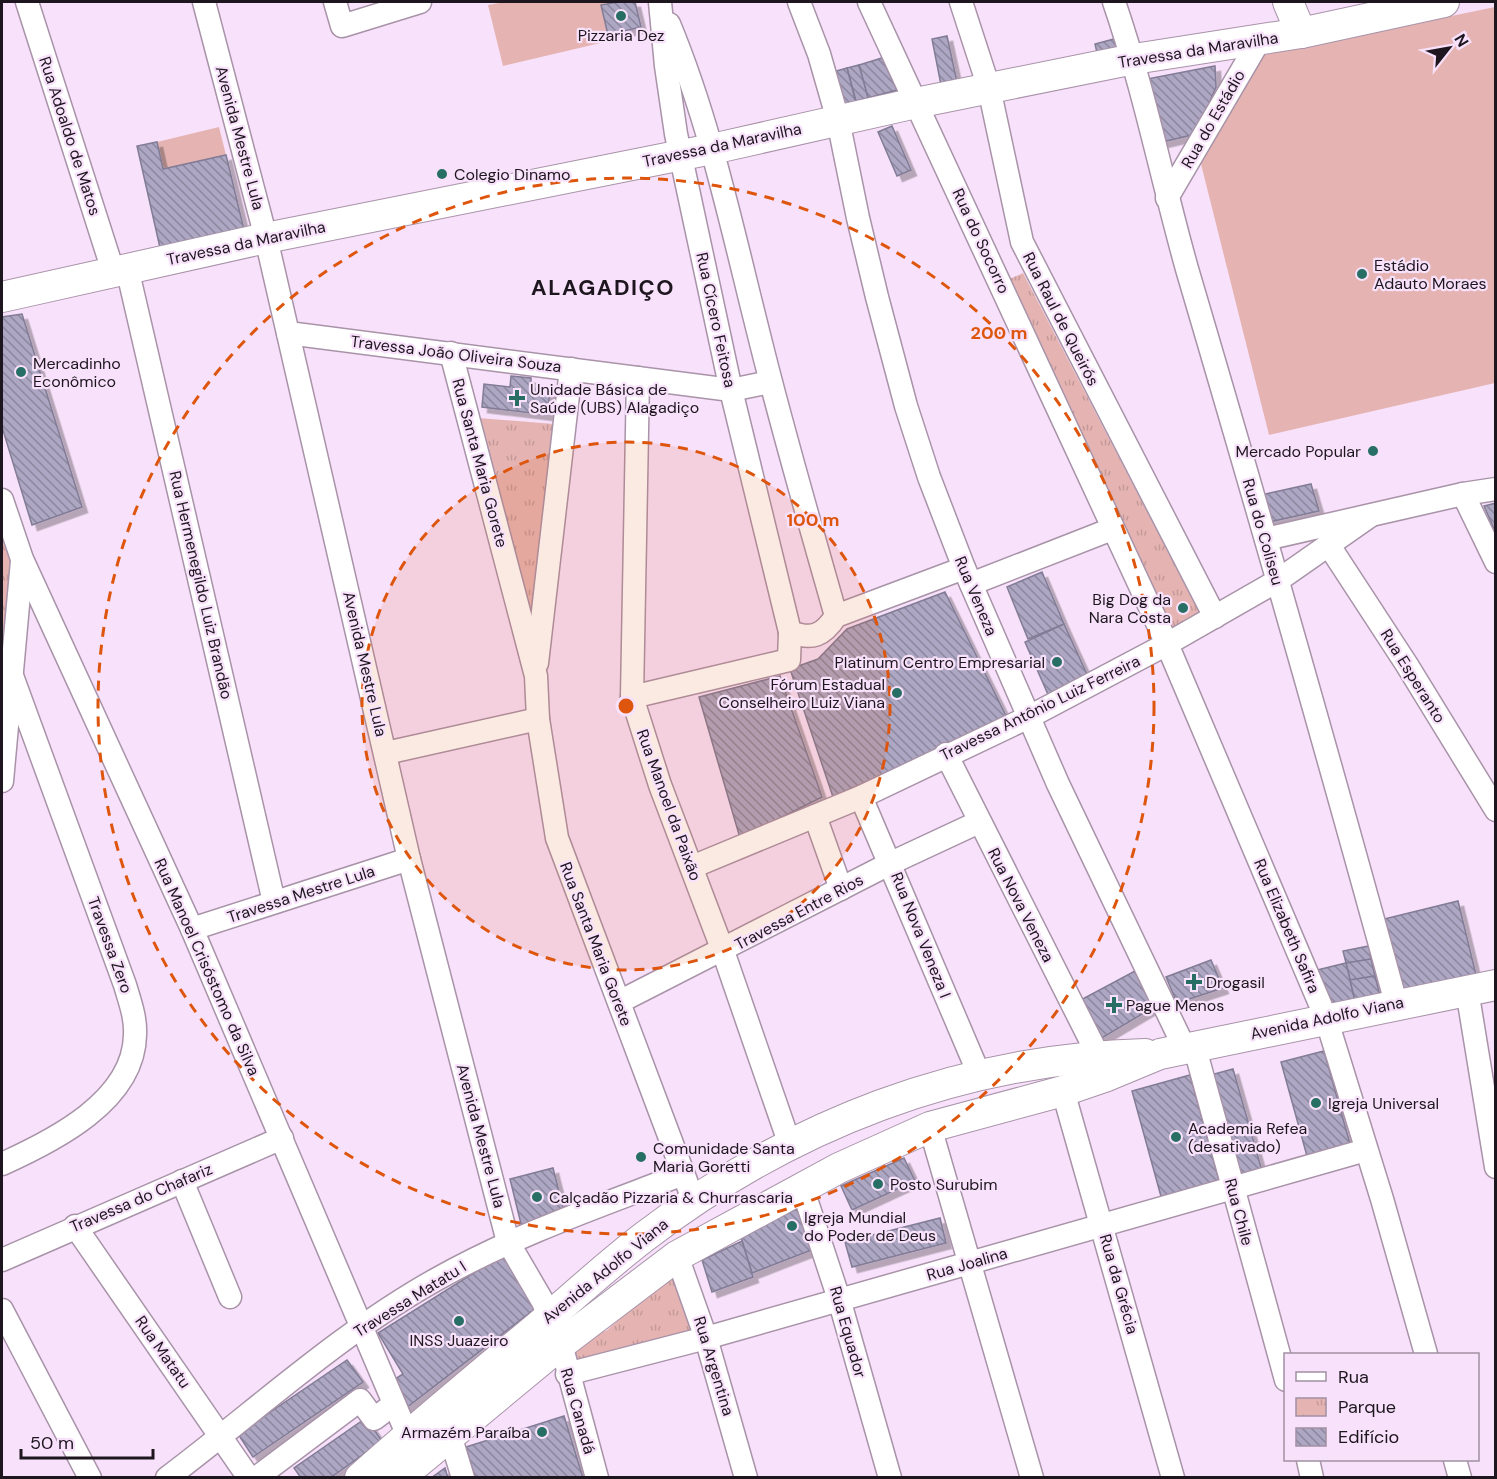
<svg xmlns="http://www.w3.org/2000/svg" width="1497" height="1479" viewBox="0 0 1497 1479" font-family="'DM Sans',sans-serif">
<style>
.green{fill:#e5b4b2}
.park{fill:url(#park-tufts)}
.building{fill:url(#building-back-hatch);stroke:#827c96;stroke-width:1.5;filter:url(#shadow)}
.lines{fill:none;stroke-linecap:round;stroke-linejoin:round}
.minor-casing{stroke:#a893a9;stroke-width:25}
.major-casing{stroke:#a893a9;stroke-width:32}
.minor{stroke:#fff;stroke-width:22}
.major{stroke:#fff;stroke-width:30}
.ring{fill:none;stroke:#de560d;stroke-width:3;stroke-dasharray:10 8}
.poi-dot{fill:#276e64;stroke:#f8e1fa;stroke-width:2}
.labels{text-anchor:middle;dominant-baseline:central;stroke-width:4.5;stroke-linejoin:round;paint-order:stroke}
.poi-label{font-size:16px;fill:#1e161f;stroke:#f8e1fa;text-anchor:start}
.street-label{font-size:16px;fill:#1e161f;stroke:#f8e1fa}
.district-label{font-size:22px;font-weight:bold;letter-spacing:1.5px;fill:#1e161f;stroke:#f8e1fa}
.centre{fill:#de560d;stroke:#f8e1fa;stroke-width:3}
.ring-label{font-size:18px;text-anchor:middle;font-weight:bold;fill:#de560d;stroke:#f8e1fa;stroke-width:4.5;stroke-linejoin:round;paint-order:stroke}
</style>
<defs>
<pattern id="park-tufts" width="24" height="20" patternUnits="userSpaceOnUse" patternTransform="scale(1.5)"><rect width="24" height="20" fill="#e5b4b2"/><path d="M3 7l-1-3M5 7V3M7 7l1-3M15 17l-1-3M17 17v-4M19 17l1-3" fill="none" stroke="#c49a99"/></pattern>
<pattern id="building-back-hatch" width="6" height="6" patternUnits="userSpaceOnUse" patternTransform="scale(1.5)"><rect width="6" height="6" fill="#ada7c3"/><path d="M-1 5l2 2M0 0l6 6M5-1l2 2" fill="none" stroke="#8c879e"/></pattern>
<filter id="shadow"><feDropShadow dx="5.5" dy="5.5" stdDeviation="0" flood-color="#0004"/></filter>
</defs>
<rect width="100%" height="100%" fill="#f8e1fa"/>
<g class="green">
<polygon points="505,2 618,2 601,6 609,41 503,66 488,5"/>
<polygon points="1495,7 1495,383 1269,435 1200,160 1263,55"/>
<polygon points="219,127 226,155 163,169 157,142"/>
</g>
<g class="park">
<polygon points="1023,273 1208,629 1176,644 1003,282"/>
<polygon points="478,418 554,424 533,633"/>
<polygon points="2,511 14,581 2,720"/>
<polygon points="678,1268 693,1331 578,1363 572,1359 572,1346 590,1333 606,1331"/>
</g>
<g class="building">
<polygon points="618,2 635,2 641,27 608,35 601,5"/>
<polygon points="947,36 957,82 941,85 932,39"/>
<polygon points="1114,39 1118,56 1099,61 1095,44"/>
<polygon points="882,58 897,90 868,98 859,65"/>
<polygon points="859,65 868,98 856,101 847,68"/>
<polygon points="1215,66 1216,87 1196,134 1162,142 1147,79"/>
<polygon points="847,68 856,103 843,106 833,72"/>
<polygon points="892,126 911,170 897,176 878,132"/>
<polygon points="157,142 163,169 226,155 245,234 161,252 137,146"/>
<polygon points="22,314 82,507 32,525 2,427 2,317"/>
<polygon points="511,376 531,378 531,388 550,391 547,415 482,407 484,384 510,387"/>
<polygon points="1311,484 1319,511 1269,522 1261,495"/>
<polygon points="1496,503 1496,529 1494,529 1484,506"/>
<polygon points="1042,572 1064,624 1028,639 1007,587"/>
<polygon points="945,592 1007,718 833,797 790,669 818,659 847,629"/>
<polygon points="1064,624 1090,681 1050,699 1025,642"/>
<polygon points="780,676 822,797 740,838 699,697"/>
<polygon points="1458,901 1476,975 1394,994 1376,921"/>
<polygon points="1369,946 1371,959 1346,963 1343,951"/>
<polygon points="1371,959 1375,976 1350,980 1346,963"/>
<polygon points="1211,960 1223,988 1177,1003 1166,977"/>
<polygon points="1346,963 1355,1001 1328,1007 1313,971"/>
<polygon points="1135,971 1154,1007 1095,1042 1075,1003"/>
<polygon points="1375,976 1380,996 1355,1001 1350,980"/>
<polygon points="1324,1051 1350,1144 1307,1156 1281,1062"/>
<polygon points="1233,1069 1262,1171 1235,1179 1207,1076"/>
<polygon points="1190,1075 1220,1184 1162,1200 1132,1091"/>
<polygon points="904,1158 915,1181 852,1210 841,1186"/>
<polygon points="553,1168 565,1216 522,1228 510,1179"/>
<polygon points="801,1207 814,1249 752,1273 740,1234"/>
<polygon points="940,1218 946,1243 852,1267 845,1242"/>
<polygon points="742,1241 753,1277 712,1292 702,1260"/>
<polygon points="504,1254 536,1308 406,1408 392,1381 403,1374 378,1333"/>
<polygon points="347,1360 363,1382 253,1457 238,1434"/>
<polygon points="564,1416 583,1478 475,1478 466,1447"/>
<polygon points="366,1418 382,1441 330,1478 301,1478 294,1468"/>
<polygon points="445,1468 448,1478 431,1478"/>
</g>
<g class="lines">
<defs>
<g id="minor">
<polyline points="27,2 113,271"/>
<polyline points="204,2 266,238 409,859 508,1242 543,1302 561,1344 597,1478"/>
<polyline points="335,2 342,26 420,2"/>
<polyline points="799,2 819,54 838,120 858,218 877,297 906,406 929,477 964,568 1058,784 1184,1047"/>
<polyline points="869,2 1167,644 1326,1018 1382,1199 1426,1354"/>
<polyline points="961,2 989,88 1022,242 1215,617"/>
<path d="M1114 2C1144 89 1162 180 1187 269 1259 513 1329 758 1396 1003"/>
<path d="M669 24C711 125 733 233 760 339 783 432 810 524 836 616"/>
<polyline points="1167,198 1259,41"/>
<polyline points="127,268 274,902"/>
<polyline points="288,333 731,390 770,382"/>
<polyline points="451,353 536,676 538,719 557,838 694,1202"/>
<polyline points="638,378 632,697 660,785 723,951 790,1145"/>
<polyline points="1463,494 1496,562"/>
<polyline points="2,500 22,559 192,929 408,1436"/>
<polyline points="1266,539 1463,494 1496,489"/>
<polyline points="1328,544 1407,665 1496,810"/>
<polyline points="971,584 1112,529"/>
<path d="M790 632C812 640 823 636 836 616L964 568"/>
<polyline points="537,663 571,369"/>
<polyline points="632,697 789,660 790,632 731,390 676,134 666,66 660,2"/>
<polyline points="386,753 538,719"/>
<polyline points="946,754 1098,1055"/>
<polyline points="2,781 22,561"/>
<polyline points="861,797 979,1074"/>
<polyline points="815,816 841,889"/>
<polyline points="692,867 861,797 1029,717 1167,644 1277,581 1370,516"/>
<polyline points="192,929 409,859"/>
<polyline points="1467,990 1496,1167"/>
<polyline points="619,1002 891,863 979,822"/>
<polyline points="1194,1045 1286,1380"/>
<polyline points="1063,1091 1173,1478"/>
<polyline points="930,1127 1032,1478"/>
<path d="M2 1164C53 1141 134 1101 135 1035 136 1018 130 1002 125 985L11 673"/>
<polyline points="182,1181 230,1297"/>
<polyline points="802,1187 839,1299 890,1478"/>
<polyline points="75,1226 249,1478"/>
<polyline points="677,1256 706,1338 746,1478"/>
<polyline points="2,1260 282,1138"/>
<polyline points="2,1310 90,1478"/>
<polyline points="567,1374 706,1338 1366,1150"/>
<polyline points="450,1435 463,1478"/>
<polyline points="1308,1460 1312,1478"/>
<polyline points="1455,1460 1460,1478"/>
<path d="M167 1478C256 1411 340 1333 437 1279 515 1235 600 1206 683 1174"/>
<polyline points="256,1478 360,1400 374,1419 394,1404"/>
</g>
<g id="major">
<polyline points="1288,2 1301,33"/>
<polyline points="2,297 266,238 712,149 916,103 1134,59 1301,33 1444,2"/>
<path d="M360 1478C417 1427 476 1378 535 1329 572 1298 606 1266 644 1237 790 1125 960 1059 1145 1054"/>
<polyline points="399,1478 561,1344 677,1256 839,1168 930,1127 1063,1091 1107,1076 1160,1054 1496,985"/>
</g>
</defs>
<use href="#minor" class="minor-casing"/>
<use href="#major" class="major-casing"/>
<use href="#minor" class="minor"/>
<use href="#major" class="major"/>
</g>
<circle cx="626" cy="706" r="264" fill="#de560d" fill-opacity=".12"/>
<g class="ring">
<circle cx="626" cy="706" r="264"/>
<circle cx="626" cy="706" r="528"/>
</g>
<g class="poi-dot">
<circle cx="621" cy="16" r="6"/>
<circle cx="442" cy="174" r="6"/>
<circle cx="1362" cy="274" r="6"/>
<circle cx="21" cy="372" r="6"/>
<path d="M514 389h6v6h6v6h-6v6h-6v-6h-6v-6h6z"/>
<circle cx="1373" cy="451" r="6"/>
<circle cx="1183" cy="608" r="6"/>
<circle cx="1057" cy="662" r="6"/>
<circle cx="897" cy="693" r="6"/>
<path d="M1191 973h6v6h6v6h-6v6h-6v-6h-6v-6h6z"/>
<path d="M1111 996h6v6h6v6h-6v6h-6v-6h-6v-6h6z"/>
<circle cx="1316" cy="1103" r="6"/>
<circle cx="1176" cy="1137" r="6"/>
<circle cx="641" cy="1157" r="6"/>
<circle cx="878" cy="1184" r="6"/>
<circle cx="537" cy="1197" r="6"/>
<circle cx="792" cy="1226" r="6"/>
<circle cx="459" cy="1321" r="6"/>
<circle cx="542" cy="1432" r="6"/>
</g>
<g class="labels">
<g class="poi-label">
<text x="621" y="35" text-anchor="middle">Pizzaria Dez</text>
<text x="454" y="174">Colegio Dinamo</text>
<text x="1374" y="265">Estádio<tspan x="1374" dy="18">Adauto Moraes</tspan></text>
<text x="33" y="363">Mercadinho<tspan x="33" dy="18">Econômico</tspan></text>
<text x="530" y="389">Unidade Básica de<tspan x="530" dy="18">Saúde (UBS) Alagadiço</tspan></text>
<text x="1361" y="451" text-anchor="end">Mercado Popular</text>
<text x="1171" y="599" text-anchor="end">Big Dog da<tspan x="1171" dy="18">Nara Costa</tspan></text>
<text x="1045" y="662" text-anchor="end">Platinum Centro Empresarial</text>
<text x="885" y="684" text-anchor="end">Fórum Estadual<tspan x="885" dy="18">Conselheiro Luiz Viana</tspan></text>
<text x="1206" y="982">Drogasil</text>
<text x="1126" y="1005">Pague Menos</text>
<text x="1328" y="1103">Igreja Universal</text>
<text x="1188" y="1128">Academia Refea<tspan x="1188" dy="18">(desativado)</tspan></text>
<text x="653" y="1148">Comunidade Santa<tspan x="653" dy="18">Maria Goretti</tspan></text>
<text x="890" y="1184">Posto Surubim</text>
<text x="549" y="1197">Calçadão Pizzaria &amp; Churrascaria</text>
<text x="804" y="1217">Igreja Mundial<tspan x="804" dy="18">do Poder de Deus</tspan></text>
<text x="459" y="1340" text-anchor="middle">INSS Juazeiro</text>
<text x="530" y="1432" text-anchor="end">Armazém Paraíba</text>
</g>
<g class="street-label">
<text transform="translate(1198 50) rotate(-9)">Travessa da Maravilha</text>
<text transform="translate(1213 119) rotate(-60)">Rua do Estádio</text>
<text transform="translate(70 136) rotate(72)">Rua Adoaldo de Matos</text>
<text transform="translate(240 138) rotate(75)">Avenida Mestre Lula</text>
<text transform="translate(722 145) rotate(-12)">Travessa da Maravilha</text>
<text transform="translate(981 241) rotate(65)">Rua do Socorro</text>
<text transform="translate(246 243) rotate(-12)">Travessa da Maravilha</text>
<text transform="translate(1061 319) rotate(63)">Rua Raul de Queirós</text>
<text transform="translate(716 320) rotate(78)">Rua Cícero Feitosa</text>
<text transform="translate(456 354) rotate(7)">Travessa João Oliveira Souza</text>
<text transform="translate(480 463) rotate(75)">Rua Santa Maria Gorete</text>
<text transform="translate(1263 532) rotate(74)">Rua do Coliseu</text>
<text transform="translate(201 585) rotate(77)">Rua Hermenegildo Luiz Brandão</text>
<text transform="translate(976 596) rotate(67)">Rua Veneza</text>
<text transform="translate(365 664) rotate(77)">Avenida Mestre Lula</text>
<text transform="translate(1413 676) rotate(58)">Rua Esperanto</text>
<text transform="translate(1040 708) rotate(-26)">Travessa Antônio Luiz Ferreira</text>
<text transform="translate(669 805) rotate(70)">Rua Manoel da Paixão</text>
<text transform="translate(301 894) rotate(-18)">Travessa Mestre Lula</text>
<text transform="translate(1021 905) rotate(63)">Rua Nova Veneza</text>
<text transform="translate(799 912) rotate(-28)">Travessa Entre Rios</text>
<text transform="translate(1287 926) rotate(67)">Rua Elizabeth Safira</text>
<text transform="translate(921 935) rotate(68)">Rua Nova Veneza I</text>
<text transform="translate(596 944) rotate(69)">Rua Santa Maria Gorete</text>
<text transform="translate(110 945) rotate(70)">Travessa Zero</text>
<text transform="translate(207 967) rotate(66)">Rua Manoel Crisóstomo da Silva</text>
<text transform="translate(1327 1018) rotate(-12)">Avenida Adolfo Viana</text>
<text transform="translate(481 1136) rotate(75)">Avenida Mestre Lula</text>
<text transform="translate(141 1198) rotate(-23)">Travessa do Chafariz</text>
<text transform="translate(1239 1212) rotate(75)">Rua Chile</text>
<text transform="translate(967 1264) rotate(-16)">Rua Joalina</text>
<text transform="translate(605 1271) rotate(-39)">Avenida Adolfo Viana</text>
<text transform="translate(1119 1284) rotate(74)">Rua da Grécia</text>
<text transform="translate(410 1299) rotate(-32)">Travessa Matatu I</text>
<text transform="translate(848 1332) rotate(74)">Rua Equador</text>
<text transform="translate(163 1352) rotate(55)">Rua Matatu</text>
<text transform="translate(714 1366) rotate(73)">Rua Argentina</text>
<text transform="translate(578 1411) rotate(74)">Rua Canadá</text>
</g>
<g class="district-label">
<text x="603" y="287">ALAGADIÇO</text>
</g>
</g>
<circle cx="626" cy="706" r="9" class="centre"/>
<g class="ring-label">
<text x="999" y="339">200 m</text>
<text x="813" y="526">100 m</text>
</g>
<rect width="1497" height="1479" fill="none" stroke="#1e161f" stroke-width="6"/>
<rect x="1284" y="1353" width="195" height="108" fill="#f8e1fa" stroke="#a190a2" stroke-width="1.5"/>
<rect x="1296" y="1372" width="30" height="9" fill="#ffffff" stroke="#a190a2" stroke-width="1.5"/>
<text x="1338" y="1383" font-size="18" fill="#1e161f">Rua</text>
<rect x="1296" y="1398" width="30" height="18" fill="url(#park-tufts)" stroke="#a190a2" stroke-width="1.5"/>
<text x="1338" y="1413" font-size="18" fill="#1e161f">Parque</text>
<rect x="1296" y="1428" width="30" height="18" fill="url(#building-back-hatch)" stroke="#a190a2" stroke-width="1.5"/>
<text x="1338" y="1443" font-size="18" fill="#1e161f">Edifício</text>
<g transform="translate(1449 48) rotate(59)" stroke="#f8e1fa" stroke-width="4.5" paint-order="stroke">
<path d="M0-4.5L10 22L0 15L-10 22Z" fill="#1e161f"/>
<text y="-9" font-size="16" font-weight="bold" text-anchor="middle" fill="#1e161f">N</text>
</g>
<path d="M21 1449v9h132v-9" fill="none" stroke="#1e161f" stroke-width="3"/>
<text x="30" y="1449" font-size="18" fill="#1e161f" stroke="#f8e1fa" stroke-width="4.5" paint-order="stroke">50 m</text>
</svg>
